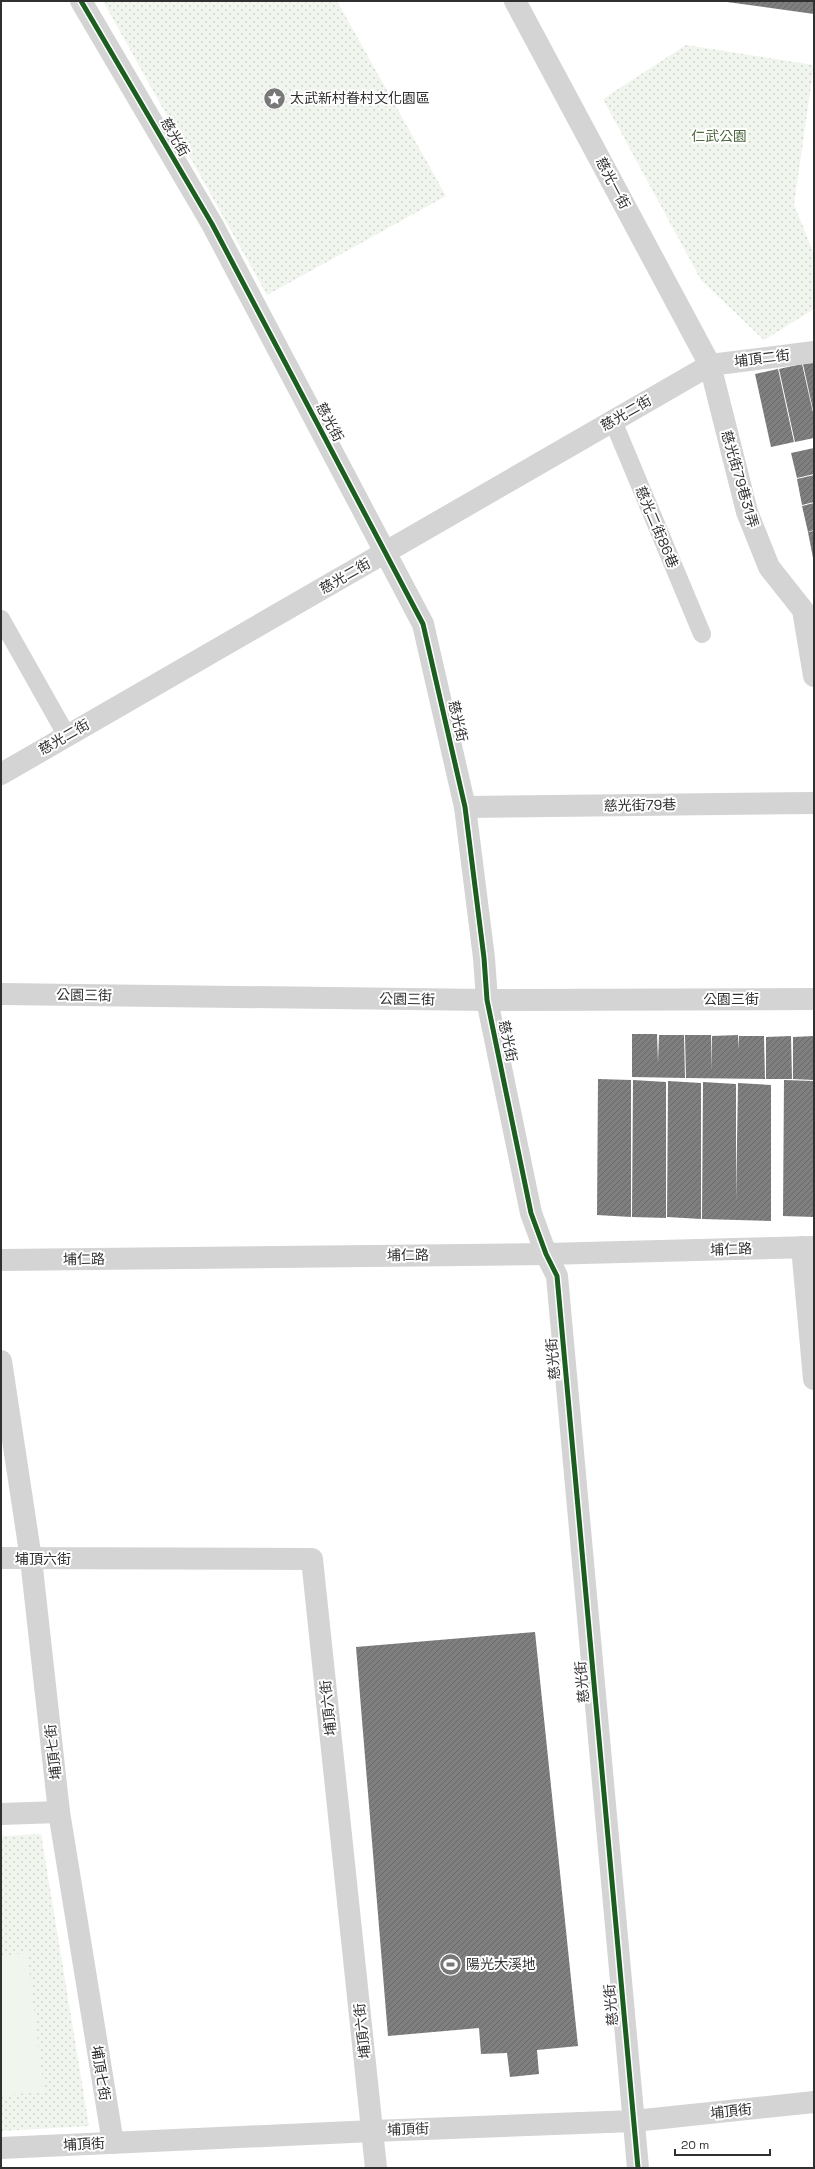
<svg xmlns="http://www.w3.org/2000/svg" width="815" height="2169" viewBox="0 0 815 2169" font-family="'Space Grotesk','Noto Sans TC',sans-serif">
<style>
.park{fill:url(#park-dots)}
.pitch{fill:#f0f5ed}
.building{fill:url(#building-hatch)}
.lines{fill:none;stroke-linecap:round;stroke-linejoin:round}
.lane{stroke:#d4d4d4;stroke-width:18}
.street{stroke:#d4d4d4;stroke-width:22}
.cycleway-casing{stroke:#fff;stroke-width:8}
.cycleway{stroke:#1b5e20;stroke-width:5}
.labels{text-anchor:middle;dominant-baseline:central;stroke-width:4;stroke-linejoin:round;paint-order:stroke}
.poi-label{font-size:14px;fill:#303030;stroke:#fff;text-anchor:start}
.park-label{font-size:14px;fill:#4e6840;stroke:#fff}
.street-label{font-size:14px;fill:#303030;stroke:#fff}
</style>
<defs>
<pattern id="park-dots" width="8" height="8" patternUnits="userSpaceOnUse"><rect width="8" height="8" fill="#f0f5ed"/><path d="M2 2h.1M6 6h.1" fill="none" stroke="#ced2cc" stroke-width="1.8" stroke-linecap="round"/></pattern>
<pattern id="building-hatch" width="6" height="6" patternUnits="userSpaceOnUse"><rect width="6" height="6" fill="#7f7f7f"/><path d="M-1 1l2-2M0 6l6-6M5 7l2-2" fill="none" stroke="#686868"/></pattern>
</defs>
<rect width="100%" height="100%" fill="#fff"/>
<g class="park">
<polygon points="103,1 337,1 446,196 267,295"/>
<polygon points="686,45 814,65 794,204 814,254 814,309 764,340 701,280 603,99"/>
<polygon points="41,1834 89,2126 1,2131 1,1836"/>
</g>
<polygon class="pitch" points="27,1952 44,2091 1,2096 1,1957"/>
<g class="building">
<polygon points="727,1 814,1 814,14 727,2"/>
<polygon points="814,362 814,410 813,410 803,364"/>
<polygon points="802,364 814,417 814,438 795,442 779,369"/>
<polygon points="778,369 794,442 771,447 755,374"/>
<polygon points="814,448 814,474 797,478 791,453"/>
<polygon points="814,475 814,502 802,505 797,479"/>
<polygon points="814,503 814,530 808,532 802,506"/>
<polygon points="814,531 814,558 813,558 808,532"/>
<polygon points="632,1034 657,1034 658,1062 659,1035 684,1035 685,1078 632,1077"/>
<polygon points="685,1035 711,1035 712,1071 712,1036 738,1035 739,1050 739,1036 764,1036 765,1079 686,1078"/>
<polygon points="791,1036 792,1079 766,1079 766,1037"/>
<polygon points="814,1036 814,1080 793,1079 793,1037"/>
<polygon points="598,1079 631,1080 631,1217 597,1215"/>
<polygon points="633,1080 666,1082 666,1218 632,1217"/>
<polygon points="784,1080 814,1081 814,1217 783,1216"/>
<polygon points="668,1081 701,1083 701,1219 667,1217"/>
<polygon points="703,1082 736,1084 736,1202 738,1083 771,1085 771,1221 702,1219"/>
<polygon points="535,1632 578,2046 537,2050 539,2074 510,2077 507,2053 481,2054 479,2028 388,2036 356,1647"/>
</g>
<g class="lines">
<g class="lane">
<polyline points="613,421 702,634"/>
<polyline points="1,619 67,736"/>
</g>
<g class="street">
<polyline points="81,1 212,224 423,624 465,807 484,958 487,1000 531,1213 546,1254 557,1276 638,2168"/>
<polyline points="515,1 710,365 747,512 769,567 803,610 814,676"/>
<polyline points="1,774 710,365 814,352"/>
<polyline points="465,807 814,803"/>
<polyline points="1,994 487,1000 814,999"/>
<polyline points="802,1247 814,1379"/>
<polyline points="1,1260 546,1254 814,1247"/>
<polyline points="1,1361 31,1559 59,1812 113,2143"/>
<polyline points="1,1558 312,1559 376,2168"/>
<polyline points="1,1814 59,1812"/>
<polyline points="1,2148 373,2131 634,2121 814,2102"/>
</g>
<defs>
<polyline id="cycleway" points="81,1 212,224 423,624 465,807 484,958 487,1000 531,1213 546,1254 557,1276 638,2168"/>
</defs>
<use href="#cycleway" class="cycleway-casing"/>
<use href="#cycleway" class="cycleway"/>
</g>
<defs>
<symbol id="sight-disc" viewBox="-11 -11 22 22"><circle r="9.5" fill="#787878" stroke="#fff"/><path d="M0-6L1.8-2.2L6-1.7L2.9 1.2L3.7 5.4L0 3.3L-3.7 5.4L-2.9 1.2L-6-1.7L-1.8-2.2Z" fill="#fff"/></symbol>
<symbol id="stadium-disc" viewBox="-11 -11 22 22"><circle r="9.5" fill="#787878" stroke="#fff"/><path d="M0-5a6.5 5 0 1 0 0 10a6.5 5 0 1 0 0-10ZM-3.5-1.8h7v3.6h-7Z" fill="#fff"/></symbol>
</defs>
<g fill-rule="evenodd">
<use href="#sight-disc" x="262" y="86" width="25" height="25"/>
<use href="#stadium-disc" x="438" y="1952" width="25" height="25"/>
</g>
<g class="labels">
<g class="poi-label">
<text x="290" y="98">太武新村眷村文化園區</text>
<text x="466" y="1964">陽光大溪地</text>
</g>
<g class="park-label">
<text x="719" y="136">仁武公園</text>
</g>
<g class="street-label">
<text transform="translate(175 137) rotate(60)">慈光街</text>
<text transform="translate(613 183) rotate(62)">慈光一街</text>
<text transform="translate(762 358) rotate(-7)">埔頂二街</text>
<text transform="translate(626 413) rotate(-30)">慈光二街</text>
<text transform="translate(330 422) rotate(62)">慈光街</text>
<text transform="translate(740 479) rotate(74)">慈光街79巷31弄</text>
<text transform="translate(657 527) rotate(67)">慈光二街86巷</text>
<text transform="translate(345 576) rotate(-30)">慈光二街</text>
<text transform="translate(458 721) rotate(77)">慈光街</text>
<text transform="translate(64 737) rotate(-30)">慈光二街</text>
<text transform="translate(640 805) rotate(-1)">慈光街79巷</text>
<text transform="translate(84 995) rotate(1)">公園三街</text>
<text transform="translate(407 999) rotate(1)">公園三街</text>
<text x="731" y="999">公園三街</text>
<text transform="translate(508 1041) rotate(78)">慈光街</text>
<text transform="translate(731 1249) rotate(-2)">埔仁路</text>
<text transform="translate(408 1255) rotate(-1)">埔仁路</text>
<text transform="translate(84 1259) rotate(-1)">埔仁路</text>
<text transform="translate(553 1359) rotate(-95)">慈光街</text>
<text x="43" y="1559">埔頂六街</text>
<text transform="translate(582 1682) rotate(-95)">慈光街</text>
<text transform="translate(328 1708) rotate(-96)">埔頂六街</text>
<text transform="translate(53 1752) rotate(-96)">埔頂七街</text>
<text transform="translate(611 2005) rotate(-95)">慈光街</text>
<text transform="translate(362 2031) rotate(-96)">埔頂六街</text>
<text transform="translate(101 2073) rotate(81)">埔頂七街</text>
<text transform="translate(731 2111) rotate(-6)">埔頂街</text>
<text transform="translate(408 2129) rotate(-2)">埔頂街</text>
<text transform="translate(84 2144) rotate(-3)">埔頂街</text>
</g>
</g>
<rect width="815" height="2169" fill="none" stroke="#303030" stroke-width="4"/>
<path d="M675 2149v6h95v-6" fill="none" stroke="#303030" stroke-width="2"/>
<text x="681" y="2149" font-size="12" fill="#303030" stroke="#ffffff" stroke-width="3" paint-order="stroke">20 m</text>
</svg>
